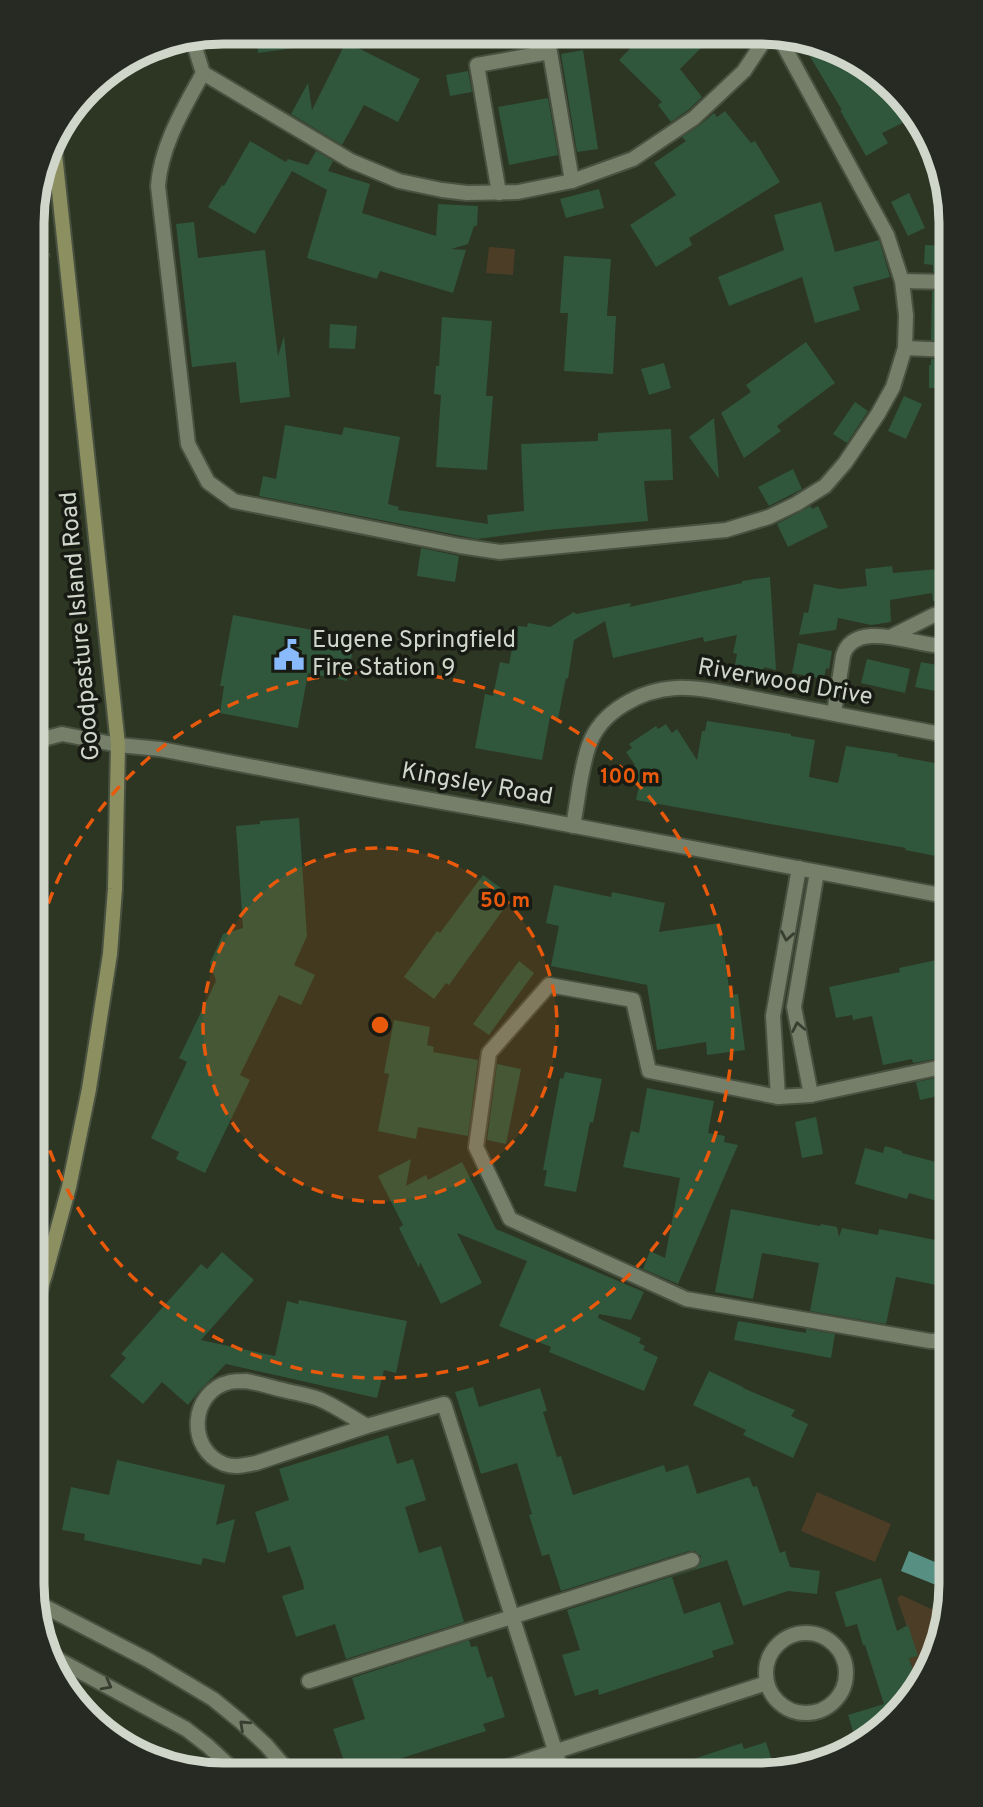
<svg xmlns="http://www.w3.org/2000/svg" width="983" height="1807" viewBox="0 0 983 1807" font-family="Overpass,sans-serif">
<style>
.green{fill:#4c3d26}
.water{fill:#579083}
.building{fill:#30573c}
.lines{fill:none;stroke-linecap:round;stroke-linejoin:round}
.service-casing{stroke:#495141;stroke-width:18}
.minor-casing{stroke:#495141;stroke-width:18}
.tertiary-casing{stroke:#495141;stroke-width:18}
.secondary-casing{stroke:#495141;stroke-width:18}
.path{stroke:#686f5f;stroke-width:4.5;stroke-dasharray:5 3.5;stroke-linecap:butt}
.service{stroke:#757f6a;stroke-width:14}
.minor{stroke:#757f6a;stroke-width:14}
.tertiary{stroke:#757f6a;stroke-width:14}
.secondary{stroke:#8c8f60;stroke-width:14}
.oneway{stroke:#393e31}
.ring{fill:none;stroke:#e8590c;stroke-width:3.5;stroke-dasharray:12 9}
.labels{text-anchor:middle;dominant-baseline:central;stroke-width:7;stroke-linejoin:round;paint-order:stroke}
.street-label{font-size:24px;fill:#d0d6ca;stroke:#181b13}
.poi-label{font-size:24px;fill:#d0d6ca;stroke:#181b13;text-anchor:start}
.rim{fill:none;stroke:#d0d6ca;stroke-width:9}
.centre{fill:#e8590c;stroke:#181b13;stroke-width:3.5}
.ring-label{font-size:21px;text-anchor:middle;font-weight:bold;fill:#e8590c;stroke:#181b13;stroke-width:7;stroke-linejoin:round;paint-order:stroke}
</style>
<rect width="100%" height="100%" fill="#2d3523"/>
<g class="green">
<polygon points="489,247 515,249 513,275 486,273"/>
<polygon points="817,1492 891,1524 875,1562 801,1531"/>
<polygon points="901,1595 944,1615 918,1686 909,1658 917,1656 897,1598"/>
</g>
<polygon class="water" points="909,1551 949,1568 941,1587 901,1571"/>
<g class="building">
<polygon points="256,32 323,32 324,44 258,53"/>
<polygon points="644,34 714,35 680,69 702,97 688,110 671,122 658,105 662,102 619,60"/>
<polygon points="797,35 886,79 913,118 882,133 888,143 866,156 840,110 842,110"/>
<polygon points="346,42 420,79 398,122 364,105 342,145 291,114 308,83 312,110"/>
<polygon points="583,50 598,149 577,152 561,54"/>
<polygon points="468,71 472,92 450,96 446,75"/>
<polygon points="548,98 558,155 509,165 498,107"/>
<polygon points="725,111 751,143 755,141 780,182 689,238 692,245 656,267 630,225 676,195 654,163 686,141 682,137 700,125 714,113 717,117"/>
<polygon points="250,141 286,162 288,159 308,165 316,151 333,161 328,171 370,184 362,213 436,236 438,204 478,206 477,226 474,226 468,244 451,249 466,250 453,293 380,271 377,279 307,258 327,190 292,171 255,234 208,207 222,185 224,186"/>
<polygon points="599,189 604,208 566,218 560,199"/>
<polygon points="909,193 925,228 908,236 891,202"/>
<polygon points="821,202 835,252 879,240 890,277 853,287 860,310 815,323 802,277 729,306 718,277 784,250 774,215"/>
<polygon points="194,222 198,258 265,250 278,356 284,336 290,397 240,403 236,362 192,367 176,224"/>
<polygon points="925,245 951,246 951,272 933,272 933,265 924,264"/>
<polygon points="564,256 611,259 607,316 616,316 613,374 564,371 568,313 560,313"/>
<polygon points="932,291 951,292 951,340 931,340"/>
<polygon points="442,317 492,321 486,396 493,396 487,470 436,467 441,395 434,394 436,366 439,366"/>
<polygon points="330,324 357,326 355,349 329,348"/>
<polygon points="806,342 835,383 777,426 781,431 744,458 721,413 751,392 746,385"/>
<polygon points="931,359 951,360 951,388 929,388 929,365 931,365"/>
<polygon points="664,363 671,388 649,395 641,369"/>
<polygon points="904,396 922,404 906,439 888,431"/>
<polygon points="855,402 868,411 847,443 833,434"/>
<polygon points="714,418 719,479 689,437"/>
<polygon points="285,425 342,435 344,427 400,437 388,504 399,507 398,510 488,524 487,515 524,511 521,444 598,441 598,433 671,429 673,480 644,481 648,521 547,530 477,539 259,496 263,476 276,479"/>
<polygon points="793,469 802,489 769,506 758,487"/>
<polygon points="811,506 812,509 818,506 828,527 788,547 777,524"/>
<polygon points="421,548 459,556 455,582 417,576"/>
<polygon points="892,566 893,573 951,568 951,600 933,601 932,593 890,600 891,622 871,625 838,618 836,630 799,635 804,612 808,613 814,584 840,589 867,586 865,569"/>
<polygon points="770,577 776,670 764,667 764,670 735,665 737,654 733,653 737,635 704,642 703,637 613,658 605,621 574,640 568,679 566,678 558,719 550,717 542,760 475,748 485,694 493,696 500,662 509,664 515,633 517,633 518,626 527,627 528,623 550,627 574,612 576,614 630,603 631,605 629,607 742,583 742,581"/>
<polygon points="233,615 355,638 347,681 308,673 298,728 220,713 224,686 220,686"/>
<polygon points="798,643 832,651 829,669 826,668 824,679 792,673"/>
<polygon points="867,659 910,669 905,693 861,683"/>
<polygon points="921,662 948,667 946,675 951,676 951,694 915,687"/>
<polygon points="707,721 791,734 791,736 815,740 809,777 838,783 846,746 898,754 897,756 951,766 949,777 951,778 951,859 905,850 906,848 636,800 639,786 628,769 635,765 626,752 632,748 629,744 656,726 658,729 666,724 672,733 677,729 697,760 702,731 705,731"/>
<polygon points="299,818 307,936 294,965 315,975 301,1005 279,995 240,1075 250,1080 205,1173 176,1159 179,1152 151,1138 187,1062 179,1058 216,981 210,963 223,934 243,928 236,826 260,824 260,821"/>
<polygon points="483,875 509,894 499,907 503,910 449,985 446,983 434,999 404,977 437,931 440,933"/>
<polygon points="554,885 611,897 612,892 665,903 659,932 720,923 730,995 738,994 745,1050 707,1055 706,1042 657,1050 647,985 551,966 559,926 546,923"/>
<polygon points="951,957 951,1056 913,1063 912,1059 883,1065 872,1016 853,1020 852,1015 836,1018 829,987 900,972 899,968"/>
<polygon points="519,961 534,973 489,1035 473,1024"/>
<polygon points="394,1020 430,1027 427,1045 434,1047 433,1052 478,1060 468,1136 418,1127 416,1139 378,1131 389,1074 384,1073"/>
<polygon points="497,1064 521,1069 506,1144 487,1140"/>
<polygon points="565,1072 602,1079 593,1123 590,1122 576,1192 544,1186 547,1170 543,1170 560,1078 563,1079"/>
<polygon points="951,1075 951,1093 920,1100 916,1082"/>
<polygon points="647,1088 714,1101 708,1133 725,1136 724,1142 738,1145 678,1284 643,1269 650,1251 665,1258 680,1178 623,1167 631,1131 639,1133"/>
<polygon points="816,1117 823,1154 802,1158 795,1122"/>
<polygon points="885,1146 902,1151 902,1153 951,1166 951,1205 909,1193 907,1199 855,1184 865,1148 883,1153"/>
<polygon points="411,1159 406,1186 426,1175 428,1180 462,1162 496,1229 644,1292 631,1320 599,1314 598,1318 641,1338 639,1343 645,1346 643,1350 658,1357 644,1391 549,1352 551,1347 499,1326 527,1261 457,1233 482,1283 441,1304 420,1262 419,1268 399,1228 403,1225 378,1176"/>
<polygon points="731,1209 820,1226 821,1224 837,1227 839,1237 842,1228 878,1235 879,1229 951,1243 951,1288 896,1277 886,1324 810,1311 819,1263 762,1253 753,1299 715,1292"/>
<polygon points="222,1252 254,1280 201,1340 275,1356 287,1301 298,1304 299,1300 407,1321 396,1373 384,1370 377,1398 226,1364 200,1390 188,1405 162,1382 143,1404 110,1376 126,1358 121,1354 201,1264 207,1269"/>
<polygon points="738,1321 806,1333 806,1329 835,1334 831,1358 734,1340"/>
<polygon points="709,1371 743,1387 743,1388 795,1410 791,1416 808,1424 793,1458 743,1435 746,1430 693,1405"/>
<polygon points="473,1387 479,1407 540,1388 547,1411 543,1412 557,1457 561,1456 573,1495 664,1465 666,1472 688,1465 697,1494 749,1477 753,1487 757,1486 780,1553 785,1551 790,1567 820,1571 817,1594 788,1591 743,1606 727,1560 672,1577 684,1614 720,1602 734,1644 712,1651 714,1657 599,1695 598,1689 575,1696 562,1655 580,1650 567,1610 695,1569 701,1563 701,1556 695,1551 689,1551 561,1591 549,1554 542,1556 529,1515 532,1514 517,1463 481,1474 455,1392"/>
<polygon points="388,1435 397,1464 413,1459 426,1500 405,1507 419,1553 441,1546 464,1622 346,1659 335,1624 296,1637 282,1596 304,1589 303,1583 290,1546 268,1553 255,1512 289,1500 279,1469"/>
<polygon points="117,1460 225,1485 216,1525 235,1519 225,1563 203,1558 201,1565 84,1540 85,1534 62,1530 71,1487 109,1495"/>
<polygon points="881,1578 897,1631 908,1625 918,1656 909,1658 918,1686 912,1701 856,1741 848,1715 884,1704 865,1645 863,1645 857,1624 846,1627 835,1592"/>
<polygon points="469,1640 471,1647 477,1646 487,1678 492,1676 505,1717 483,1724 486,1731 371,1768 369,1763 347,1770 333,1729 365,1719 352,1678"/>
<polygon points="766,1742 776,1773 760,1775 654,1775 654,1772 742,1743 744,1749"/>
</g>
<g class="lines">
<defs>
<g id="service">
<polyline points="192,38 203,73 351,161 399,181 442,190 467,193 518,192 572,181 633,159 694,118 744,71 768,35"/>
<polyline points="173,41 181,41 188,38"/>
<path d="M203 73C184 108 161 145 158 186L188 444 208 482 234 501 460 546 500 552 726 530 769 517 796 504 825 486 845 463 878 414 893 387 905 348 906 315 902 281 887 235 778 35"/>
<polyline points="499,193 477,65 550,52 572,181"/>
<polyline points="902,281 951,282"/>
<polyline points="905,348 951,350"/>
<polyline points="892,636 934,615 951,611"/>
<path d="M834 713 843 656C853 620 910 643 934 645 940 645 946 645 951 645"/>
<polyline points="811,1095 794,1007 817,872"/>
<polyline points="778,1097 773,1016 799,868"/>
<polyline points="951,1335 940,1341 930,1341 686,1299 510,1219 476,1147 489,1053 549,985 633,1000 649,1071 778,1097 811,1095 951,1065"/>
<path d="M367 1426C351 1417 336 1406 319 1399 308 1395 295 1393 283 1390 271 1387 258 1383 246 1381 241 1381 235 1381 230 1382 190 1391 186 1449 224 1464 235 1468 245 1465 256 1463L367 1426 444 1404 563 1775"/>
<circle cx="806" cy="1673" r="40"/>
<polyline points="309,1681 692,1560"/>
<polyline points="483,1775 767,1683"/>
</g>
<g id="minor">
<polyline points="32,742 62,734 118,745"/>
<path d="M573 826C578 800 580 771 589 745 601 711 641 690 676 688 688 687 701 689 714 691L951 736"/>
</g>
<g id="tertiary">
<polyline points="118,745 160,749 380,791 522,816 951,897"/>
<polyline points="34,1601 148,1660 213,1699 240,1721 266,1745 291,1774"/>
<polyline points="46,1653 186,1729 208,1746 238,1774"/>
</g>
<polyline id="secondary" points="32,1316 45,1275 69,1187 89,1089 110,954 115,889 118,745 53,135"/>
</defs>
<use href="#service" class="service-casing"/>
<use href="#minor" class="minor-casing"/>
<use href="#tertiary" class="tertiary-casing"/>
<use href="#secondary" class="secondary-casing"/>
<g class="path">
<polyline points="33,220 42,294"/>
<polyline points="33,259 50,255"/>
</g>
<use href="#service" class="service"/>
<use href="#minor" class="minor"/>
<use href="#tertiary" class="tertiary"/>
<use href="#secondary" class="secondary"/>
</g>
<defs><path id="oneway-chevron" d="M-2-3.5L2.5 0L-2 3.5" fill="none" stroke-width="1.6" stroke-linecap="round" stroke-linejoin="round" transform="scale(1.75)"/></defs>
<g class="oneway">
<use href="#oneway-chevron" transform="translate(787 936) rotate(100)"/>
<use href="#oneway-chevron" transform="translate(798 1027) rotate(-101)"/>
<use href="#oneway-chevron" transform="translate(107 1685) rotate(28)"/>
<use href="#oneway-chevron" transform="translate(244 1725) rotate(-137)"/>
</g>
<circle cx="380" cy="1025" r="177" fill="#e8590c" fill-opacity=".12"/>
<g class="ring">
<circle cx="380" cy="1025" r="177"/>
<path d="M32 964A353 353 0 1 1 32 1086"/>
</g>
<defs>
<symbol id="civic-bare" viewBox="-9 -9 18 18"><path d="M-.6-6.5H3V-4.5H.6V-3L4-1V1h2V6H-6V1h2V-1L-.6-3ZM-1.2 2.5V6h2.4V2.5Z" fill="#88bafc" stroke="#181b13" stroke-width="2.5" paint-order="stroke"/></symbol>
</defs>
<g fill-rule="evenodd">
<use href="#civic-bare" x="267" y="633" width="44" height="44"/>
</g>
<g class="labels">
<g class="street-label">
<text transform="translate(81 626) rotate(-95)">Goodpasture Island Road</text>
<text transform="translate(785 683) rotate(10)">Riverwood Drive</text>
<text transform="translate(477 785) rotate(10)">Kingsley Road</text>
</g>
<g class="poi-label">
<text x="312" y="641">Eugene Springfield<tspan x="312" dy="28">Fire Station 9</tspan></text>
</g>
</g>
<path d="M0 0H983V1807H0ZM223 44H760A179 179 0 0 1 939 223V1584A179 179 0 0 1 760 1763H223A179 179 0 0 1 44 1584V223A179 179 0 0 1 223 44Z" fill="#272a22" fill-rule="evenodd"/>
<path class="rim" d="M223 44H760A179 179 0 0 1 939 223V1584A179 179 0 0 1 760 1763H223A179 179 0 0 1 44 1584V223A179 179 0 0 1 223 44Z"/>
<circle cx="380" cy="1025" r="10" class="centre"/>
<g class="ring-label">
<text x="630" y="783">100 m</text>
<text x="505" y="907">50 m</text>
</g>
</svg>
